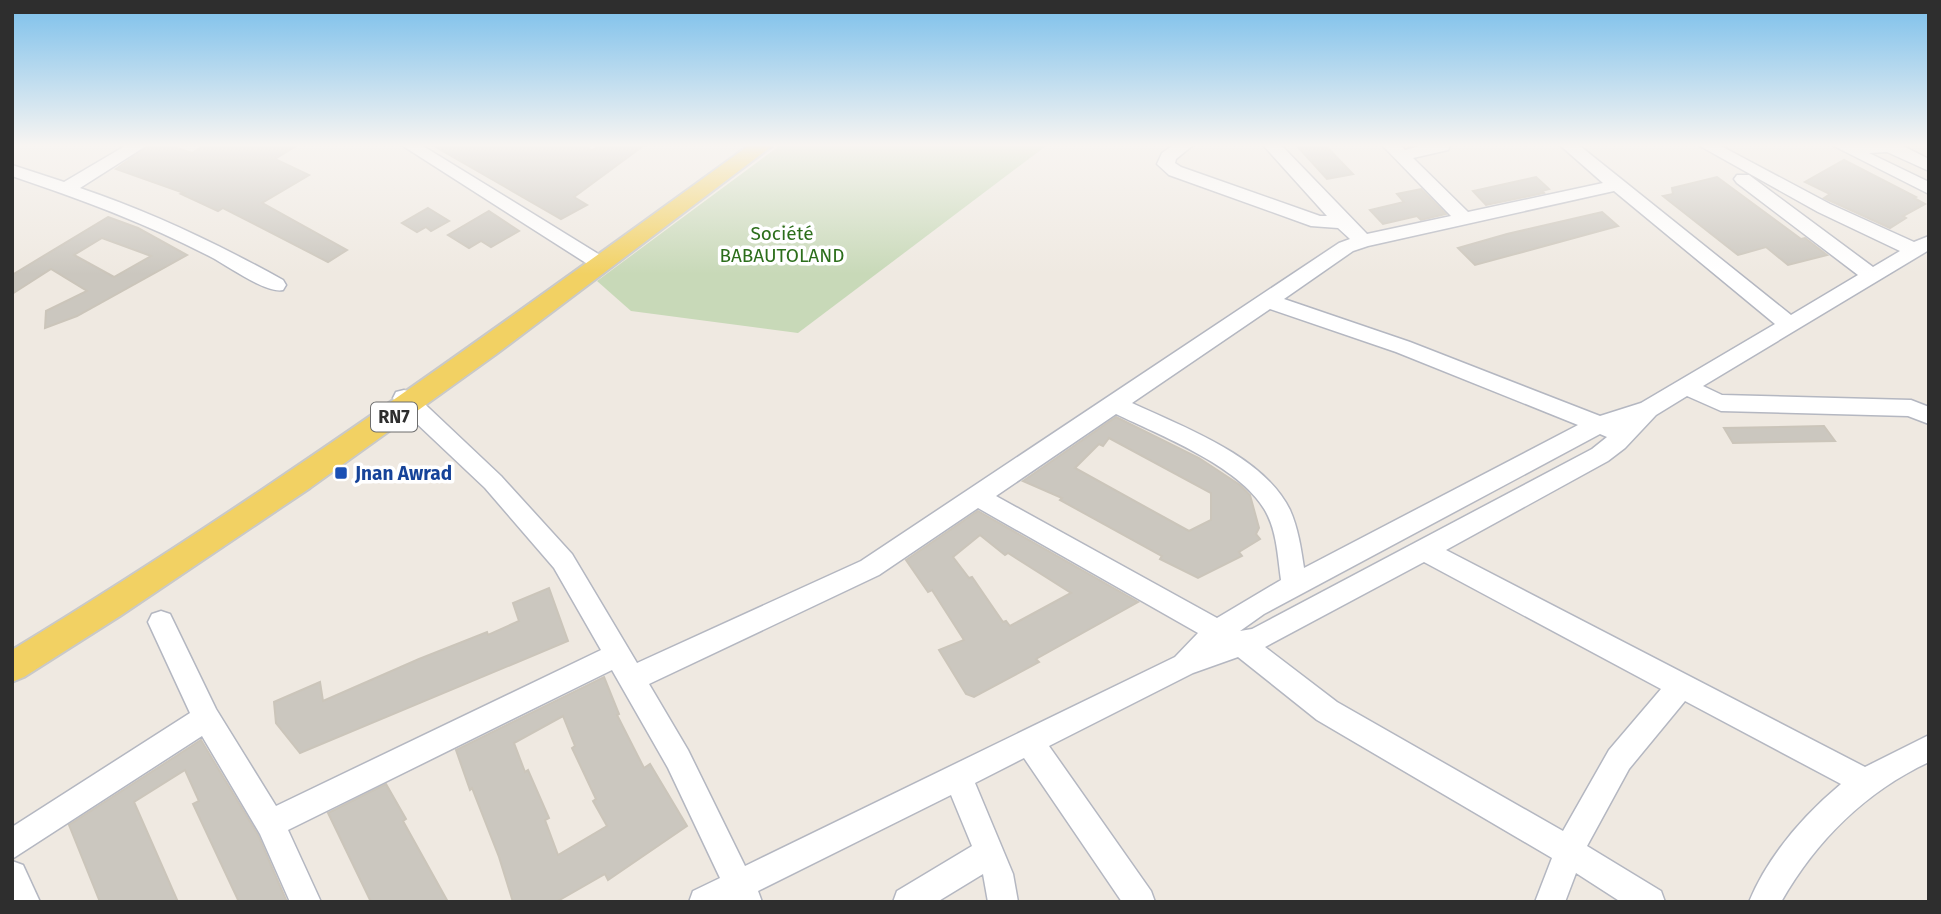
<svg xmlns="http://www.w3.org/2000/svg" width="1941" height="914" viewBox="0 0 1941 914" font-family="'Fira Sans',sans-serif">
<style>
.cemetery{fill:#c8d9b8}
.building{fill:#cbc7bf;stroke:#cbc5ba;stroke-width:2;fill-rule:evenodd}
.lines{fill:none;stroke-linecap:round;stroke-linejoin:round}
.minor-casing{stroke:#b4b7c1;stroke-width:3}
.major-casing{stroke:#c9c9c9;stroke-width:4}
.minor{fill:#fff;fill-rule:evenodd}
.major{fill:#f2d163;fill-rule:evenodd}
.transit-dot{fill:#1a4fb4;stroke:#fff;stroke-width:2.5}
.labels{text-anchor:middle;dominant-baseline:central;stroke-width:7;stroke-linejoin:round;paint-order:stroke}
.shield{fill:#fff;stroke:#6d6d6d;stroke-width:2}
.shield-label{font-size:18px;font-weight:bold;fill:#2e2e2e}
.park-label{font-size:19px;fill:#2c6e1b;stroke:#fff}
.transit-label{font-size:19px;font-weight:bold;fill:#164399;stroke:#fff;text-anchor:start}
</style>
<rect width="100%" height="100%" fill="#efe9e1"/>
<polygon class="cemetery" points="779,146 1046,146 798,333 631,311 597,281"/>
<g class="building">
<polygon points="149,146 171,146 192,153 203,146 296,146 275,159 309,175 262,203 347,250 328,262 223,208 218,211 181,194 184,193 116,169"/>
<polygon points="434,146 585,146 592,150 600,146 643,146 574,197 587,205 561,219"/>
<polygon points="1297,146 1326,146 1353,174 1327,179"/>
<polygon points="1844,160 1916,197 1914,198 1925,204 1903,216 1906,218 1890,228 1824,198 1830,194 1805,182"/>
<polygon points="1536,177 1549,189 1542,191 1544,193 1486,205 1473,191"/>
<polygon points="1717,177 1801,239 1805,238 1827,255 1788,265 1766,247 1738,255 1663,196 1673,194 1672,188"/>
<polygon points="1421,189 1446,214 1421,220 1417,216 1383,224 1370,210 1404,202 1397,194"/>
<polygon points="428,208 449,221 431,231 426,227 417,232 402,223"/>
<polygon points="489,211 519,231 491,247 481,241 469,248 448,235"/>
<polygon points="1602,212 1618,226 1475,265 1458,248 1507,234"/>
<path d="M108 217 138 228 187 255 77 316 45 328 46 311 87 291 51 269 12 294V275ZM102 238 151 256 114 277 74 255Z"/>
<path d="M1116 417 1199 458 1240 485 1250 495 1259 528 1256 534 1260 539 1239 552 1242 556 1198 578 1160 559 1162 556 1060 500 1062 498 1023 481ZM1109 438 1211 493V520L1189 531 1075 468 1099 444 1103 446Z"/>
<polygon points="1824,426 1835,441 1733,443 1724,428"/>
<path d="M978 511 1138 602 1036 659 1039 662 974 697 966 694 939 650 964 640 932 590 928 592 906 560ZM980 535 1005 555 1008 553 1071 593 1010 626 1006 621 1003 622 972 577 969 578 953 557Z"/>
<polygon points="549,588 568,641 300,753 276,723 274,702 320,682 323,701 419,659 487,632 488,635 519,621 513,603"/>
<path d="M604 677 619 714 617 715 644 768 650 764 687 826 608 880 605 874 556 902H513L499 857 472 788 470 790 456 750ZM563 716 575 746 572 748 596 799 593 801 607 826 558 855 545 820 549 818 528 770 525 772 514 743Z"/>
<polygon points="201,740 258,835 287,902 239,902 193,804 199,801 185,770 134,802 178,902 100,902 69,825"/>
<polygon points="386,784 406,819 403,821 448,902 371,902 328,813"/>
</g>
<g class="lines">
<defs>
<g id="minor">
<path d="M125 146H146L80 188C151 212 218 244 283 280L286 285 283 290C267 294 228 266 211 257 148 224 80 199 12 176V165L64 182Z"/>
<polygon points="403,146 423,146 600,255 603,259 600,263 586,263"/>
<path d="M1172 146H1192L1176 159 1175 163 1181 167 1320 216H1327L1264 146H1282L1367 234 1451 216 1383 146H1401L1405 150 1419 146H1450L1448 150 1413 158 1468 212 1603 183 1561 146H1580L1791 315 1858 275 1737 183 1734 179 1737 175H1749L1873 267 1900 251 1818 212 1700 146H1721L1830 204 1914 242 1929 236V250L1703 386 1722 395 1911 400 1929 407V424L1908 416 1721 411 1687 396 1656 415 1625 448 1608 461 1446 550 1865 767 1929 735V762C1865 792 1816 841 1781 902H1749C1768 856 1803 816 1841 784L1685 701 1629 769 1587 846 1661 891 1665 902H1621L1576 873 1565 902H1535L1552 858 1317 720 1238 657 1193 673 1049 746 1151 891 1155 902H1122L1024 758 975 783 1013 874 1018 902H988L983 874 937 902H893L897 891 972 846 951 795 758 891 762 902H689L693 891 720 878 668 768 612 670 288 830 321 902H290L260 834 202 736 12 859V827L190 713 148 622 152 614 161 611 170 614 216 709 276 806 601 650 554 568 485 488 396 404 393 398 396 392 404 390 412 392 501 476 572 554 637 663 861 561 1339 243 1350 239 1338 228 1311 226 1169 175 1157 164 1162 153ZM1614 191 1775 324 1641 403 1600 416 1410 342 1284 299 1353 251 1368 246ZM1270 309 1396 352 1578 425 1304 568C1301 548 1298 528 1290 510 1264 456 1183 427 1132 403ZM1116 414C1161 436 1246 468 1268 516 1277 535 1278 559 1281 580L1217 618 996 496ZM1600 434 1607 437 1592 449 1252 629 1240 631 1264 614ZM978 508 1198 633 1175 657 745 866 688 750 649 684 879 575ZM1424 562 1661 689 1609 750 1563 831 1337 702 1265 647Z"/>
<polygon points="1834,146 1903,146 1929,159 1929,171 1887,152 1869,153 1929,182 1929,194"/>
<polygon points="12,861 23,865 40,902 12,902"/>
</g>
<path id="major" d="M748 146H772L495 355 310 488 120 616 24 677 12 682V650C267 495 507 321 748 146Z"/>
</defs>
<use href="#minor" class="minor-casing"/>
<use href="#major" class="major-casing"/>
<use href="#minor" class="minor"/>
<use href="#major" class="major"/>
</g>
<linearGradient id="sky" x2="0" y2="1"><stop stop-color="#7abfeb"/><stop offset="0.53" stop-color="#f8f5f2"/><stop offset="1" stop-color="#f8f5f2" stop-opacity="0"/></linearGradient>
<rect width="1941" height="274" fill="url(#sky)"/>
<rect class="transit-dot" x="334" y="466" width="14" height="14" rx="3.5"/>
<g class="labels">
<rect class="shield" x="371" y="402.5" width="46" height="29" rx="5"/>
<g class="shield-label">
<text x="394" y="417">RN7</text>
</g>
<g class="park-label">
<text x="782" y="233">Société<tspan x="782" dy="22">BABAUTOLAND</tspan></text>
</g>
<g class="transit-label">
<text x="355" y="473">Jnan Awrad</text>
</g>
</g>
<rect width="1941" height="914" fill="none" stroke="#2e2e2e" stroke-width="28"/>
</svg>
